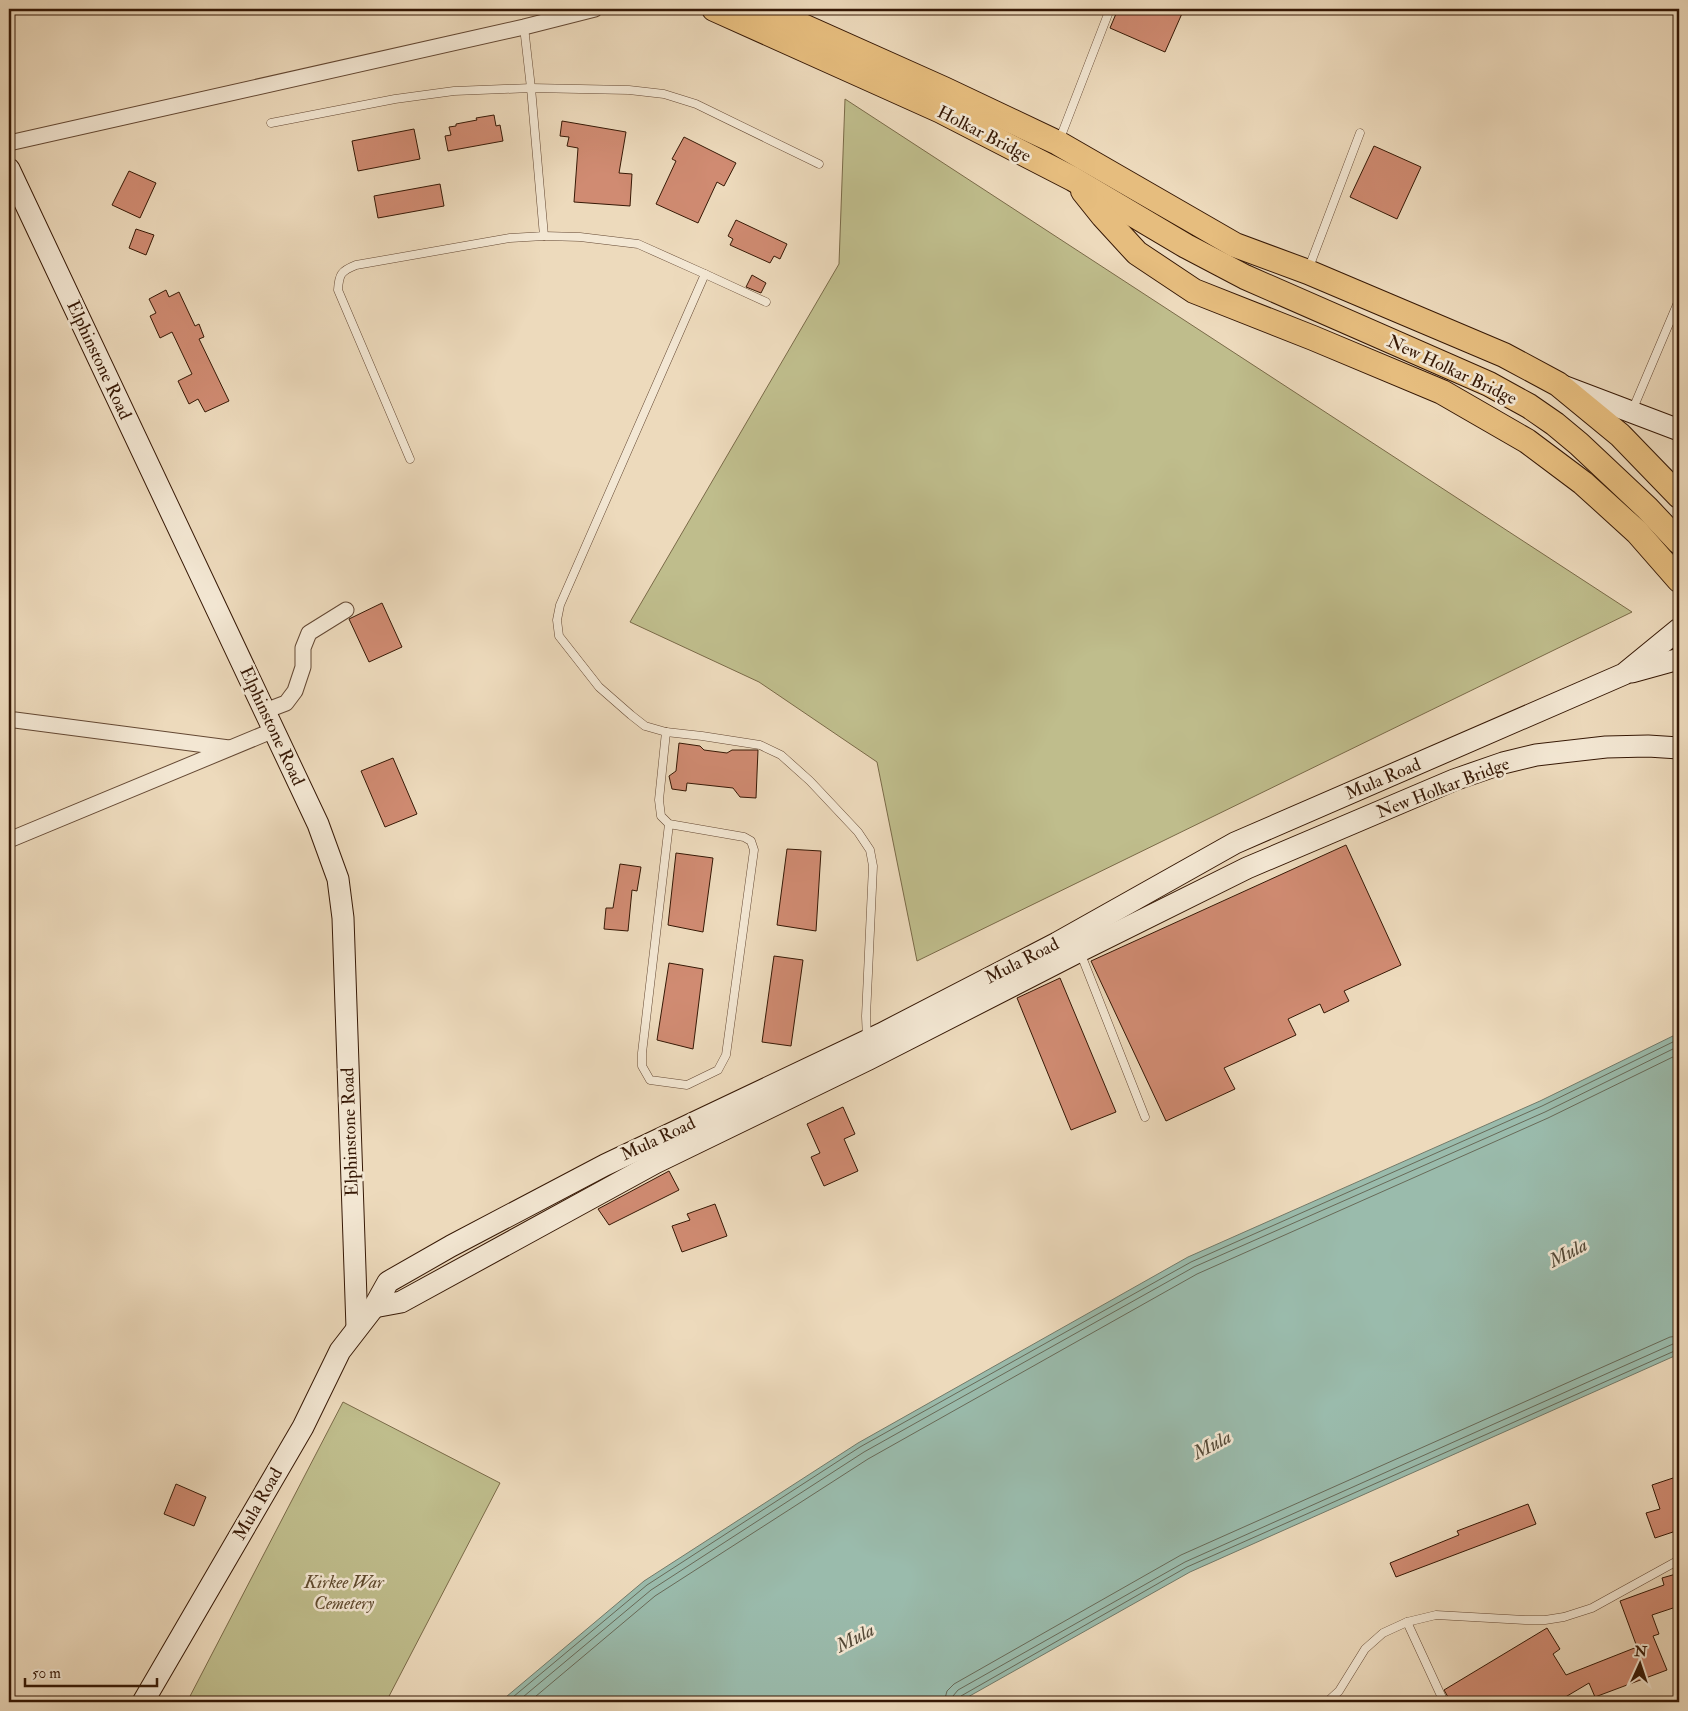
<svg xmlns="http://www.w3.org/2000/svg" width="1688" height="1711" viewBox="0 0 1688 1711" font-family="'IM FELL Double Pica',serif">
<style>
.green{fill:#bfbd8c;stroke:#7a6a48}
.water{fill:#9abbac;stroke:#727a69}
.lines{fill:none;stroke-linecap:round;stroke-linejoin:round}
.shore{stroke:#686a58;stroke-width:1}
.building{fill:#d08b72;stroke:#361805}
.lane-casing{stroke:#644833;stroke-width:9}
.street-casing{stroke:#644833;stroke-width:17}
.secondary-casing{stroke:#361805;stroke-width:23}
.primary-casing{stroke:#361805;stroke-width:26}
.lane{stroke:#f3e7d3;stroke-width:8}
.street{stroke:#f3e7d3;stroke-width:15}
.secondary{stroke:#f3e7d3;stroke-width:21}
.primary{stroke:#e6bd7e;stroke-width:24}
.labels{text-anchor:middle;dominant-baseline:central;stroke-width:5;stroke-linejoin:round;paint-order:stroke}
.street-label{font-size:18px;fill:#361805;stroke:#f3e7d3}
.park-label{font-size:18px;font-style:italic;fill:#5f4a2e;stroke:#f3e7d3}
.water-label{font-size:19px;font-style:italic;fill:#544937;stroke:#f3e7d3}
</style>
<rect width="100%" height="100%" fill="#eddabc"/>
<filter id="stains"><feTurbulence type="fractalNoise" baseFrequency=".004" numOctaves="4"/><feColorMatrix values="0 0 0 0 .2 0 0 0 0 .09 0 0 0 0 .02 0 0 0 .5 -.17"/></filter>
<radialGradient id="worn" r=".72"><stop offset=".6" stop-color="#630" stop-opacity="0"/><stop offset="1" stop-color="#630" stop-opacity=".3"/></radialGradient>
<g class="green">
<polygon points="845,99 1632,612 917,961 877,762 759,682 630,622 839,264"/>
<polygon points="343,1402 500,1483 386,1702 187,1702"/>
</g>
<polygon class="water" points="1679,1033 1679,1354 1190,1572 959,1702 500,1702 644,1581 858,1443 1188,1257 1540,1101"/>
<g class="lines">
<g class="shore">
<polyline points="507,1702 647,1585 860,1447 1191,1262 1542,1106 1679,1039"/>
<polyline points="517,1702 651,1590 864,1452 1194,1267 1545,1112 1679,1046"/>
<polyline points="529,1702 655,1596 868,1459 1197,1274 1548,1118 1679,1054"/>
<polyline points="944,1702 947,1691 954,1684 1181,1555 1670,1337 1679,1336"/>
<polyline points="952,1702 953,1696 958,1690 1185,1562 1673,1344 1679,1343"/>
<polyline points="958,1702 961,1696 1187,1567 1679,1349"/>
</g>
</g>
<g class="building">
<polygon points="1118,9 1184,9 1165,52 1110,28"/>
<polygon points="494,115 496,126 500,125 503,141 448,151 445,136 451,135 449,127 456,126 456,124 477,120 476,118"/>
<polygon points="562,121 626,132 619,173 632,174 630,206 574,202 578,148 567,146 569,137 560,136"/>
<polygon points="414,129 420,159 358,171 352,141"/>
<polygon points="684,137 736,163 724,186 717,182 698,223 656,204 676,161 672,159"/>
<polygon points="1374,146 1421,167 1397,219 1350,197"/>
<polygon points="129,171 156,183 140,218 112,205"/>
<polygon points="440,184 444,206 378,218 374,196"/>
<polygon points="736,220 787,244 780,259 774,256 770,263 730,245 733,239 728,236"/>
<polygon points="136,229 154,235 146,255 129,248"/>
<polygon points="752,275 766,283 761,293 746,287"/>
<polygon points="166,290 169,297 179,292 195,326 199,324 204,337 199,339 229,401 205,412 198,399 189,404 178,381 192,374 172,332 160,338 150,316 156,313 149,299"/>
<polygon points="382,603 402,647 369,662 349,619"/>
<polygon points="679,743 700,746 704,750 727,753 732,750 758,750 756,798 740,797 733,788 687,783 686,791 672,789 669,776 676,771"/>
<polygon points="393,758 417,814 385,827 361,771"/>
<polygon points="1346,845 1401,965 1344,991 1349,1001 1324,1013 1320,1004 1288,1019 1296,1035 1224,1068 1235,1089 1166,1121 1091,961"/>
<polygon points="787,849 821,851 816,931 777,925"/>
<polygon points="676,853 713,858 703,932 668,925"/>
<polygon points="620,864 641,867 637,891 632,890 628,931 604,929 606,908 613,908"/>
<polygon points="774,956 803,960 791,1046 762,1042"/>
<polygon points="669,963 703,969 693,1049 657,1040"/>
<polygon points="1060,978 1116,1112 1071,1130 1017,998"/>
<polygon points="843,1107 855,1134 844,1139 858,1171 824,1186 811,1157 820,1153 807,1124"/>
<polygon points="669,1171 679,1190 609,1225 598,1209"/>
<polygon points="715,1204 727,1236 682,1252 672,1226 690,1220 687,1214"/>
<polygon points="1679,1476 1679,1530 1655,1538 1646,1513 1660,1509 1652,1485"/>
<polygon points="176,1484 206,1497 194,1526 164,1514"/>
<polygon points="1528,1504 1536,1524 1396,1577 1390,1563 1459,1535 1457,1531"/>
<polygon points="1676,1574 1679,1586 1679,1606 1652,1615 1659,1634 1653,1636 1667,1670 1595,1697 1589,1683 1557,1702 1451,1702 1448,1697 1444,1690 1547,1628 1560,1649 1553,1654 1566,1675 1637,1647 1620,1601 1664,1585 1662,1578"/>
</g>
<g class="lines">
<defs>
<g id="lane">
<polyline points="271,123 395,99 454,91 531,88 629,90 664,94 696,104 819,164"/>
<polyline points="1059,141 1110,9"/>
<polyline points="544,236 580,237 638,244 705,274 560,605 557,620 559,636 599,687 631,715 645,726 666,732 702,736 760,745 781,755 810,781 858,832 870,850 873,866 866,1016 867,1040"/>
<polyline points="1308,270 1360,133"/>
<polyline points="705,274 766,302"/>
<polyline points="1632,411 1679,300"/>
<path d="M410 459 338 290C339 274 341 271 356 265L510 238 544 236 531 88 524 27"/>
<polyline points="666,732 659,800 661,816 669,824 744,837 751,841 754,850 726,1055 718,1070 687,1085 650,1080 642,1066 642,1053 669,824"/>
<polyline points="1080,952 1145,1117"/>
<polyline points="1407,1622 1444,1702"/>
<polyline points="1327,1702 1339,1691 1365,1649 1383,1633 1407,1622 1436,1615 1525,1620 1545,1620 1564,1617 1592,1608 1679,1560"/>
</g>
<g id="street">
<polyline points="9,143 524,27 595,9"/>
<polyline points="265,711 286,703 295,691 303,667 303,648 309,633 346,610"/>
<polyline points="15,720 229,748"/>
<polyline points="9,840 274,730"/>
</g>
<g id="secondary">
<polyline points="9,169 318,824 338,879 343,918 357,1328"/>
<polyline points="1563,386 1679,430"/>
<polyline points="1632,672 1679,659"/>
<polyline points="374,1307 401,1302 655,1163 869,1059 1080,951 1247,868 1454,780 1503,763 1536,755 1606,747 1648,746 1679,748"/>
<polyline points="143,1702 303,1427 340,1351 374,1307 388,1282 451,1246 605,1165 881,1034 1057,943 1235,843 1624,674 1679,629"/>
</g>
<g id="primary">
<polyline points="714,9 941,111 1073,179 1186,246 1245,277 1489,384 1529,406 1555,424 1579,444 1647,508 1679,542"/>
<polyline points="765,9 944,89 1058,143 1235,245 1308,272 1504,355 1558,384 1620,435 1679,496"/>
<polyline points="1083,191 1103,216 1137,253 1194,291 1313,338 1442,392 1527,441 1583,483 1637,532 1679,580"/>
</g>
</defs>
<use href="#lane" class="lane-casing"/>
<use href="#street" class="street-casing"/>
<use href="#secondary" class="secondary-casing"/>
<use href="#primary" class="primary-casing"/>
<use href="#lane" class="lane"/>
<use href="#street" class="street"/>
<use href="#secondary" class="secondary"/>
<use href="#primary" class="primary"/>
</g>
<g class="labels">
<g class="street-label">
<text transform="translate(984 134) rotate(27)">Holkar Bridge</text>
<text transform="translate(99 360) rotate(65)">Elphinstone Road</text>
<text transform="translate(1452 370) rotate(25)">New Holkar Bridge</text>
<text transform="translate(272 726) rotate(65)">Elphinstone Road</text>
<text transform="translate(1383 779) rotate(-23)">Mula Road</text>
<text transform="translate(1443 788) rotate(-21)">New Holkar Bridge</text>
<text transform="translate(1022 961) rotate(-27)">Mula Road</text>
<text transform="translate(350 1132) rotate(-92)">Elphinstone Road</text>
<text transform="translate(658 1139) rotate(-25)">Mula Road</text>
<text transform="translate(258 1504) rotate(-60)">Mula Road</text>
</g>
<g class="park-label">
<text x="344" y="1582">Kirkee War<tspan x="344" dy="21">Cemetery</tspan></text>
</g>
<g class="water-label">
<text transform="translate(1568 1253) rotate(-28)">Mula</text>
<text transform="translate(1212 1445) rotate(-28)">Mula</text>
<text transform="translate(855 1638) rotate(-28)">Mula</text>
</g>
</g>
<rect width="1688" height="1711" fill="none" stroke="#eddabc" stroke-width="30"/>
<rect x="10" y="10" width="1668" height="1691" fill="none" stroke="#361805" stroke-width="2.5"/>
<rect x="15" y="15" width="1658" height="1681" fill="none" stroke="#361805"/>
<g transform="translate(1640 1664) rotate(3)" stroke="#f3e7d3" stroke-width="4" paint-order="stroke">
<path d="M0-4L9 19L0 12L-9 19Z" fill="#361805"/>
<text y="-8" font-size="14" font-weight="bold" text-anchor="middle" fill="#361805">N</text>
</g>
<path d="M25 1678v8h132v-8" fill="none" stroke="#361805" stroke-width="2.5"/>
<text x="32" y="1678" font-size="15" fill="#361805" stroke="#f3e7d3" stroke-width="4" paint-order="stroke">50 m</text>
<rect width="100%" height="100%" filter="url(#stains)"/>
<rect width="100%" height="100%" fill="url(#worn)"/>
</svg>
